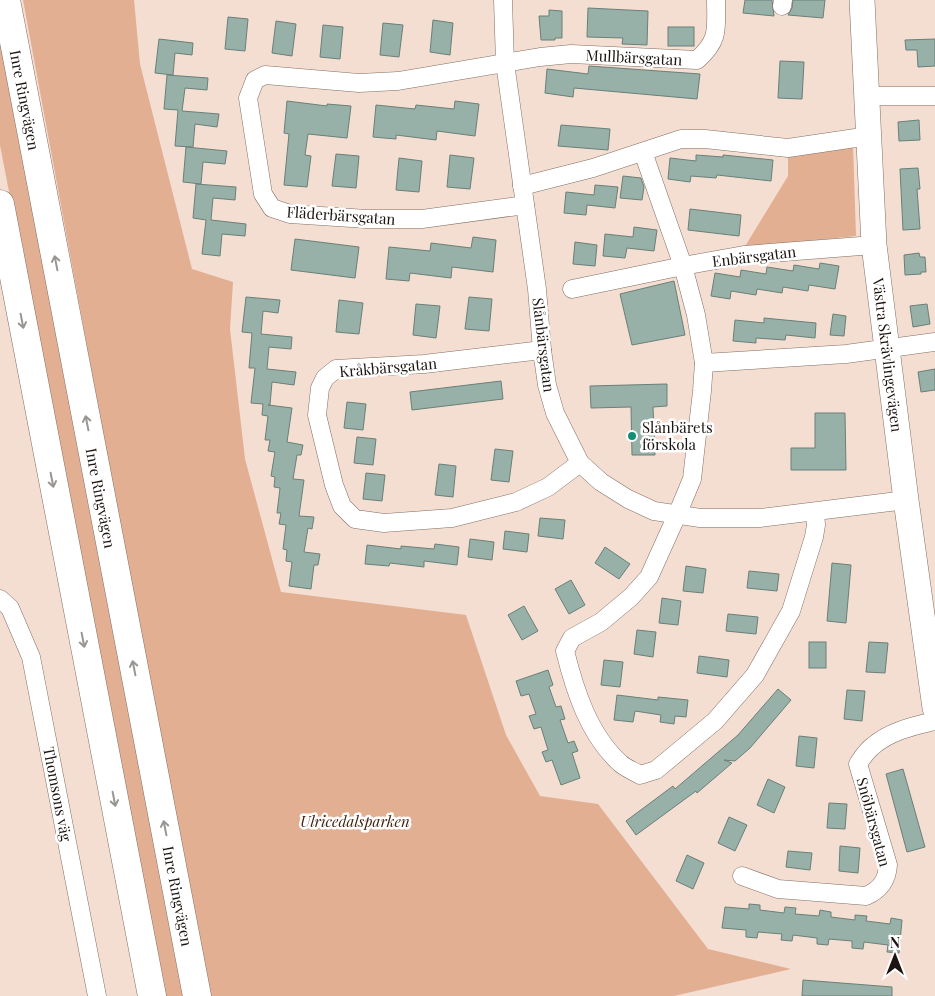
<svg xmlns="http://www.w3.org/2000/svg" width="935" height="996" viewBox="0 0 935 996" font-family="'Playfair Display',serif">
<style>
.green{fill:#e2af93}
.building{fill:#97b0a8;stroke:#698078}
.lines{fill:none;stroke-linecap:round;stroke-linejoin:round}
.street-casing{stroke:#826f64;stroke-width:19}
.secondary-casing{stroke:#826f64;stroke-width:26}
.highway-casing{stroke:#826f64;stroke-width:29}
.street{stroke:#fff;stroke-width:18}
.secondary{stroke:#fff;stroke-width:25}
.highway{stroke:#fff;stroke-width:28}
.oneway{stroke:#989593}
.poi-dot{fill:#148f74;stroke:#fff;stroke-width:2}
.labels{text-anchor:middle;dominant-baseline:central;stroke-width:5;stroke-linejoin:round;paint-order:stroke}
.street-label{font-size:15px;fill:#1b1410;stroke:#fff}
.poi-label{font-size:15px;fill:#1b1410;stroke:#fff;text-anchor:start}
.park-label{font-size:15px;font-style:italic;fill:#42220e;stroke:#fff}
</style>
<rect width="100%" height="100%" fill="#f4ddd1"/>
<g class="green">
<polygon points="23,0 134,0 140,64 192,269 233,282 230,329 245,459 281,592 466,615 506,735 540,796 598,804 708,949 791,969 674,996 211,996 107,454"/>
<polygon points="0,28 186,996 164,996 0,145"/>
<polygon points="853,145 856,236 744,248 788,176 788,154"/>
</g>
<g class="building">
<polygon points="745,0 772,0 774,16 743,13"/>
<polygon points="793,0 825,0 823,18 788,15 792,8"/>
<polygon points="588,8 648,11 647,45 622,44 623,38 587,37"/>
<polygon points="549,10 562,11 562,38 555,38 555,40 541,40 539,16 549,16"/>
<polygon points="228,17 248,19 245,51 225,49"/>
<polygon points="433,20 453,23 450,55 430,52"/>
<polygon points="276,21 296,24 292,56 272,53"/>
<polygon points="383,23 403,25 399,57 380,55"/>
<polygon points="323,25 343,27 340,59 320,57"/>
<rect x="668" y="27" width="26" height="19"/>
<polygon points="159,39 193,43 192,55 175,53 173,75 155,73"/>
<polygon points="935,39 935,66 918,67 917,50 906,50 905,40"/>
<polygon points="780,61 804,62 802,99 778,98"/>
<polygon points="589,66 700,74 697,99 574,88 573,97 545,93 547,69 588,74"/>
<polygon points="167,75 208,78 207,90 185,88 182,111 219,114 217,127 195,124 193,147 175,146 178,110 164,109"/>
<polygon points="287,101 327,106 327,104 351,106 347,138 308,134 305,155 311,156 307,187 284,185 289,134 284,133"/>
<polygon points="455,101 479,104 475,136 437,131 436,140 396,135 396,139 373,137 376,105 415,109 416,105 454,109"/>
<polygon points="919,120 920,140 899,141 898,122"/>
<polygon points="561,125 610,129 608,150 558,146"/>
<polygon points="186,147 227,151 225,164 203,162 201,184 183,182"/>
<polygon points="336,154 359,156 356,188 332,186"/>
<polygon points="450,155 474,158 470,189 447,187"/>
<polygon points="696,155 723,157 723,155 773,160 771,181 717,175 716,178 691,176 690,182 668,179 670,158 696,161"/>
<polygon points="399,158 422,161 419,192 396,190"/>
<polygon points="918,168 920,189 917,189 920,229 903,230 900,169"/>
<polygon points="623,176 641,178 644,187 642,200 620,198"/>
<polygon points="196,184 236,187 235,200 213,198 211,220 246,224 245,236 222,234 220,256 202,254 206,220 193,218"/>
<polygon points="595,185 618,187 615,208 587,205 586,215 564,213 566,192 594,195"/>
<polygon points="690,209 741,215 739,236 688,230"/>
<polygon points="634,227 657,230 654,251 627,248 625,258 603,256 605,234 633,237"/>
<polygon points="473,237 496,240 493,272 452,267 451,278 410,273 409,281 386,279 389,247 430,251 431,243 471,248"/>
<polygon points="295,239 359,247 355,278 291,270"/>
<polygon points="575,242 597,245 595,266 573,264"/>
<polygon points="919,253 920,257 925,257 926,272 921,272 921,274 905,275 904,255"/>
<polygon points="820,263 839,266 835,289 809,285 808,291 783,287 782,293 757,289 756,295 731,291 730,299 711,296 715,273 740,277 741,270 766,274 767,267 793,271 794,265 819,269"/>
<polygon points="674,281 685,335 632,345 620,294"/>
<polygon points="246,297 280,300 278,313 263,311 261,334 292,337 291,349 269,347 267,369 296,372 294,385 272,382 270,405 268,405 292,408 287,442 303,445 301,455 297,455 293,479 304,480 299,516 314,517 312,529 308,528 304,552 320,554 318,565 314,565 311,589 289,586 292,562 286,561 287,550 283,549 286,525 279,524 281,513 277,513 280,488 274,487 275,477 271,476 275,452 268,451 270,440 265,440 268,416 262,415 263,404 251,403 255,368 249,368 252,333 242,332"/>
<polygon points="469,297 492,299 489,331 465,329"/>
<polygon points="339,300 363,303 359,334 336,332"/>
<polygon points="416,304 440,306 436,338 413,335"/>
<polygon points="927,304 930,324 913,327 910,306"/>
<polygon points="833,314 846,316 844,336 830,335"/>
<polygon points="764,318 816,323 815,338 786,335 785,340 756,338 756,343 733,341 735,320 764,323"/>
<polygon points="935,369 935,390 921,392 918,372"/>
<polygon points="501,381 503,399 412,410 410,392"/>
<polygon points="667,384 667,406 653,407 655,455 632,455 631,407 591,408 590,386"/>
<polygon points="347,402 366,404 363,430 344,428"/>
<polygon points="815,413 845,413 846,470 791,470 791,448 815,448"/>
<polygon points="357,437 376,439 373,465 354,463"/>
<polygon points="495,449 513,451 509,482 491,480"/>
<polygon points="439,464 456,466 453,497 435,495"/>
<polygon points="366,473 385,475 382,501 363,499"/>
<polygon points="540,518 565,520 563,539 538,536"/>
<polygon points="505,531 529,534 527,552 503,549"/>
<polygon points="470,539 494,542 492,560 468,557"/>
<polygon points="435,544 459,547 457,565 424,561 424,567 390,563 389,566 365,564 367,545 401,549 401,546 434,549"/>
<polygon points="605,547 630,564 619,579 595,563"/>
<polygon points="832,563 851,565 846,623 827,621"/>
<polygon points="686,566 706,569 703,593 683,591"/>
<polygon points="749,571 779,574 777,591 747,588"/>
<polygon points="571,580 585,605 569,614 555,589"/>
<polygon points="662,598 681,601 678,625 659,623"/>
<polygon points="524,606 538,631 522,640 508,615"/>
<polygon points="728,614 758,617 756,634 726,631"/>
<polygon points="637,630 656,632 653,657 634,654"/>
<rect x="809" y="642" width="17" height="26"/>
<polygon points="869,642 888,643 885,673 866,672"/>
<polygon points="699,656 729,660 727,677 697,673"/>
<polygon points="604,660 623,662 620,687 601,685"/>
<polygon points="548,670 553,685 549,687 556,707 561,706 565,719 560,720 568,743 574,741 578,751 572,753 580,778 561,785 552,760 546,762 542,752 548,750 541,727 534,729 529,716 536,714 529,694 521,696 516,681"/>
<polygon points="778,689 791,700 750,748 735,761 724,760 732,763 697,793 696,791 636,835 626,821 673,786 675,789 738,735"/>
<polygon points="847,690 865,691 862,721 844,719"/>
<polygon points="617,695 658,700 658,697 688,700 686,717 675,716 674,724 660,722 661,715 635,711 633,722 614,720"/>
<polygon points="799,736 817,738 814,768 796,766"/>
<polygon points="903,769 925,847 907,852 886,774"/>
<polygon points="768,779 785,787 774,813 757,805"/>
<polygon points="829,803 847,804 845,829 827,828"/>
<polygon points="729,817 747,825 735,851 718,843"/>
<polygon points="840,846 860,848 858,873 839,871"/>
<polygon points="788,851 812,853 810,870 786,867"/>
<polygon points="687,855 704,863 693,889 676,881"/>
<polygon points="749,904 760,905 760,910 784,913 785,907 796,908 795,914 819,916 820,910 831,912 831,917 855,920 855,915 867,916 866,921 890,924 891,918 902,920 899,953 887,952 888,945 864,942 863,949 852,948 852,941 829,939 828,945 817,944 817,938 793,935 792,941 781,940 782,934 758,932 757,938 746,937 746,930 722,928 725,907 749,909"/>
<polygon points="803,980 892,987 892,996 802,996"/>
</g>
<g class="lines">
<defs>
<g id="street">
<polyline points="503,0 505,63 537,289 542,350 547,385 555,413 580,463 601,482 628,499 654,511 700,518 760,518 906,500"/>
<polyline points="782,6 783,0"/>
<polyline points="867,96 935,96"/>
<path d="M643 152 683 266 696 315 704 363 702 391 692 479 677 515 649 577 631 597 601 622 572 638 565 651C575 691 589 735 620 763 625 768 634 771 640 775L656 770 715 721 755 675 791 611 814 537 816 525 815 512"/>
<polyline points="522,186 593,168 681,139 705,139 788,148 869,136"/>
<path d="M525 205 422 219H367L290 214 272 208 263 194 248 98 255 80 265 75 359 83 398 81 540 57 571 54 697 60C720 40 716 28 716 0"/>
<polyline points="572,289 683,266 744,255 874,245"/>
<polyline points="542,350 424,364 336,369 325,378 320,388 317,415 334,485 342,506 355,519 384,523 452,518 516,502 548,487 580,463"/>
<polyline points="704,363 846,354 935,342"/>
<polyline points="0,599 10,608 31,657 97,996"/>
<path d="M742 876 778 889 866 896C880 890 887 881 888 865L858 764C862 758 867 750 873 746 890 731 914 726 935 721"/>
</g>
<polyline id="secondary" points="862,0 874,245 906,500 935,708"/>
<g id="highway">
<polyline points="6,0 197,996"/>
<polyline points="0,204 152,996"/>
</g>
</defs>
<use href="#street" class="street-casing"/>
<use href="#secondary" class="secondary-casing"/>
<use href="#highway" class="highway-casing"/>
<use href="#street" class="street"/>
<use href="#secondary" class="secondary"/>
<use href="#highway" class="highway"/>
</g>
<defs><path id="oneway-shaft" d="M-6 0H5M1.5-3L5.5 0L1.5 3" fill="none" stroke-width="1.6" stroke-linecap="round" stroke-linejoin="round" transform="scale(1.25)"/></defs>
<g class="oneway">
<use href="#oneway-shaft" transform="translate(56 263) rotate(-101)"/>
<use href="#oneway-shaft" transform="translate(22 321) rotate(79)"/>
<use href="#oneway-shaft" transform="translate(87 423) rotate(-101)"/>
<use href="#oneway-shaft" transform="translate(52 480) rotate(79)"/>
<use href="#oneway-shaft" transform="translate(83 640) rotate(79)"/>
<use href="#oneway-shaft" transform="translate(134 668) rotate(-101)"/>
<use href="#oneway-shaft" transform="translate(114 799) rotate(79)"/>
<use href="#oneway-shaft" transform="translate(165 828) rotate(-101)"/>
</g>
<circle class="poi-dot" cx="632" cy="436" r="5"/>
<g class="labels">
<g class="street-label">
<text transform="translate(634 57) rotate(3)">Mullbärsgatan</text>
<text transform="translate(25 100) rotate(79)">Inre Ringvägen</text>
<text transform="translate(341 215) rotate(4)">Fläderbärsgatan</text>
<text transform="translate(754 256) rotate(-7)">Enbärsgatan</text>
<text transform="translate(544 345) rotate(83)">Slånbärsgatan</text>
<text transform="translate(888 355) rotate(83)">Västra Skrävlingevägen</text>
<text transform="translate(388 367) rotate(-5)">Kråkbärsgatan</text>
<text transform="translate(101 498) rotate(79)">Inre Ringvägen</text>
<text transform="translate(58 794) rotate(79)">Thomsons väg</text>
<text transform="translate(874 822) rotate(75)">Snöbärsgatan</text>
<text transform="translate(178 896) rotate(79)">Inre Ringvägen</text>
</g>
<g class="poi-label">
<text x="642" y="427">Slånbärets<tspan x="642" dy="17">förskola</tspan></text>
</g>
<g class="park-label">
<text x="355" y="821">Ulricedalsparken</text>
</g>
</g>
<g transform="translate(895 956)" stroke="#ffffff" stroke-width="4" paint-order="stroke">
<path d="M0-4L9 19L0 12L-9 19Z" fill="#1b1410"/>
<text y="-8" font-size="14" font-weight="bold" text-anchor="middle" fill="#1b1410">N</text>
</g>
</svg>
